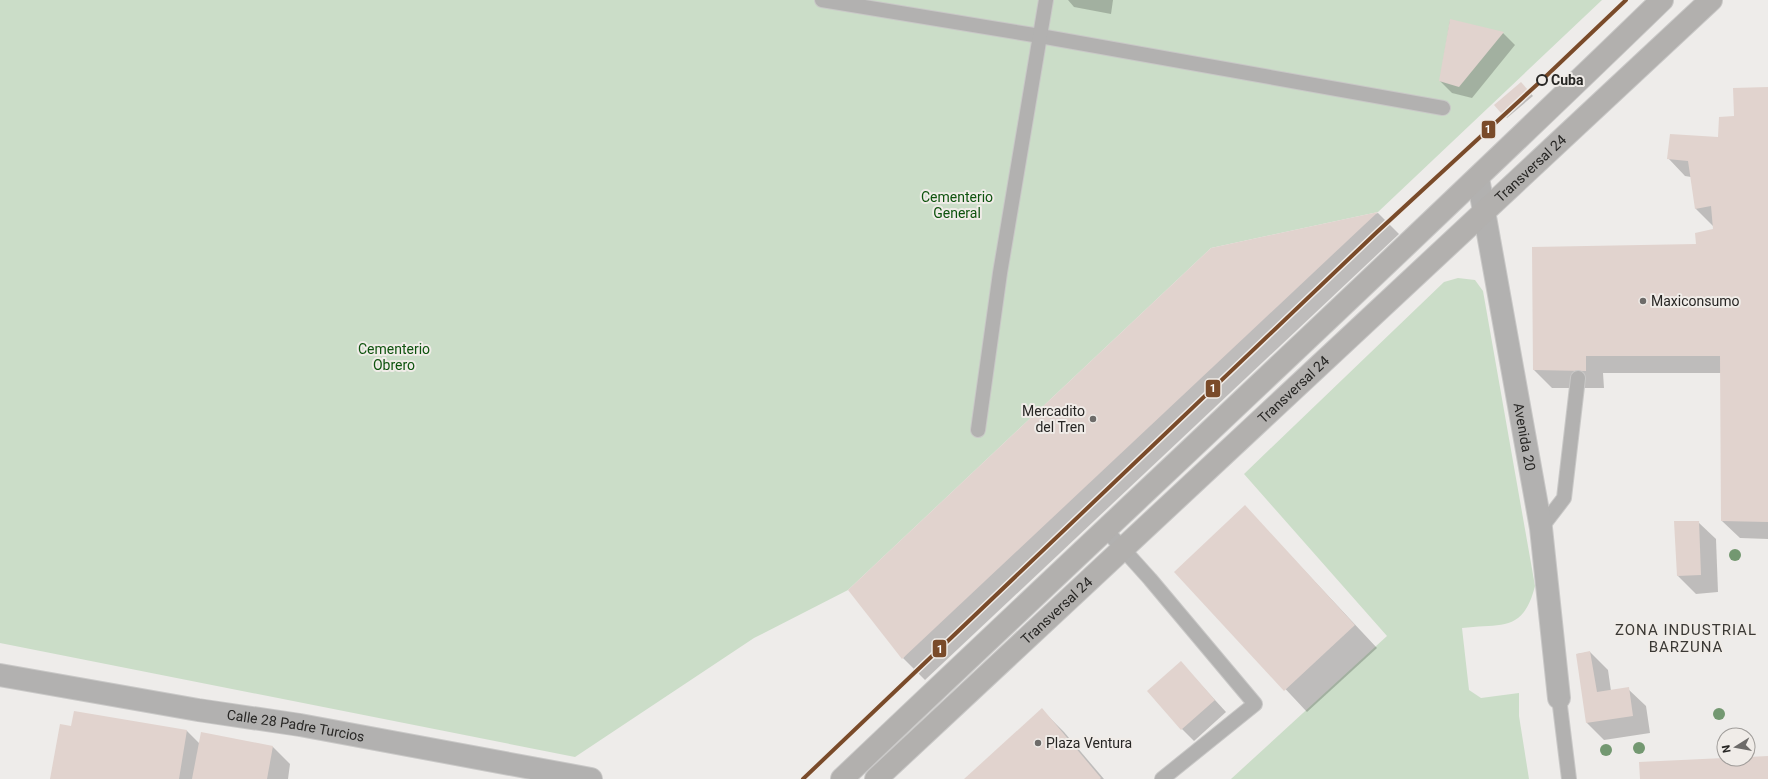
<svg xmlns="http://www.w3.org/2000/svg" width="1768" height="779" viewBox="0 0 1768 779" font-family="Roboto,sans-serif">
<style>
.green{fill:#cbddc8}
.shadow{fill:#0003}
.building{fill:#e1d3ce}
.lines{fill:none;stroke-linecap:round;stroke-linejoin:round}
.service-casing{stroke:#c9c8c7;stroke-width:16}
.minor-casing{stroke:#c9c8c7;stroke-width:24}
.secondary-casing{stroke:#c9c8c7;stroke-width:24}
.service{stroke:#b2b1b0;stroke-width:14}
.minor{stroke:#b2b1b0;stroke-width:22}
.secondary{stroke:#b2b0ae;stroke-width:22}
.rail-1-casing{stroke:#f0ece8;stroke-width:7}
.rail-1{stroke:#7a4b2a;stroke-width:4}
.tree{fill:#739871}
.stop-dot{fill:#f0ece8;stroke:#272624;stroke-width:2}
.poi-dot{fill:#6d6b69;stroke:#f0ece8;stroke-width:1.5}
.labels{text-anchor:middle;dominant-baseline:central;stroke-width:4;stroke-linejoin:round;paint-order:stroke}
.stop-label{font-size:14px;font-weight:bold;fill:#272624;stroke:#f0ece8;text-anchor:start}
.street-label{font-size:14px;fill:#272624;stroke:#f0ece8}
.park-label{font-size:14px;fill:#0e530e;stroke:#f0ece8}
.poi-label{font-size:14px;fill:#272624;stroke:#f0ece8;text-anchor:start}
.neighbourhood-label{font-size:15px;letter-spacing:1px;fill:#3b3935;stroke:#f0ece8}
.line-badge{stroke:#f0ece8;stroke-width:1.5}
.badge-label{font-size:11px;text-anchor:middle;font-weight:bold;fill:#fff}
</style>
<rect width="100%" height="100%" fill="#eeecea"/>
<g class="green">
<polygon points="0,0 1602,0 1378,212 1211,248 848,590 754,638 575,757 0,643"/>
<path d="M1458 278 1475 280 1483 291 1535 586C1523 633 1502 623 1462 628L1469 690 1481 698 1519 693V716L1529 779H1231L1387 636 1244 474 1444 282Z"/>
</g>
<g class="shadow">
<polygon points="1068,0 1113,0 1111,14 1074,7"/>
<polygon points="1450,21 1503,33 1515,45 1472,98 1452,93 1440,81"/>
<polygon points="1768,88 1768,539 1740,538 1722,521 1721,373 1603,373 1604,388 1552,388 1534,370 1697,245 1714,230 1713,226 1696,209 1691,177 1685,176 1668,158 1719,138 1735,117"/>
<polygon points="1527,89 1533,96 1507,118 1501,112"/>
<polygon points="1378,213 1399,234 925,680 903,658 1211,249"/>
<polygon points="1245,507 1377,648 1307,712 1176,572"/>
<polygon points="1675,522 1698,522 1716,539 1718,592 1696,594 1678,576"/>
<polygon points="1590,652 1608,670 1611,691 1628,689 1646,706 1650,733 1604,740 1587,723 1577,654"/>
<polygon points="1181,663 1226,712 1194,741 1182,729"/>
<polygon points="1042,710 1064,732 1104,779 966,779"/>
<polygon points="72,727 187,731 200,744 273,747 290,764 288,779 51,779"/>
</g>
<g class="building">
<polygon points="1450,19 1504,32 1459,87 1439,81"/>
<polygon points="1521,82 1528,90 1501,113 1494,105"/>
<polygon points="1768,87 1768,522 1721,521 1720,356 1586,356 1586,371 1533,370 1532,247 1696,244 1695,233 1713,229 1711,206 1695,209 1688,161 1667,159 1670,134 1718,137 1719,117 1734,116 1733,88"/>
<polygon points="1378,212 902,659 848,590 1211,248"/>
<polygon points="1245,505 1355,625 1284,691 1174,572"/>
<polygon points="1674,521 1699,521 1701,575 1677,576"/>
<polygon points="1590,651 1597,692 1629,687 1633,716 1586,723 1576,654"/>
<polygon points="1181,661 1215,700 1181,730 1147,691"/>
<polygon points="1042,708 1101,778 1100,779 964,779"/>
<polygon points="74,711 187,730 179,779 50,779 60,724 71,726"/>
<polygon points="201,732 273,746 267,779 192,779"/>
<polygon points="1768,756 1768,779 1640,779 1639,762 1724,758 1748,759 1748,757"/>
</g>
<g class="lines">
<defs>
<g id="service">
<polyline points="822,0 1040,36 1443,108"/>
<polyline points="978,430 1000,273 1046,0"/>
<polyline points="1541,528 1564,498 1578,378"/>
<polyline points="1105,529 1150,579 1255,704 1162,779"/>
<polyline points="1559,698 1569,779"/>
</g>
<g id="minor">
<path id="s1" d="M1478 178 1541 528 1559 698"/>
<path id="s2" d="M0 675 198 710 300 725 591 779"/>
</g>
<g id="secondary">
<path d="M842 779C1115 519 1391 263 1662 0"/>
<path id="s3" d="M876 779 1711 0"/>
</g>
</defs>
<use href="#service" class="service-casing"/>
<use href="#minor" class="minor-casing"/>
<use href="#secondary" class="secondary-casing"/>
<use href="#service" class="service"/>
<use href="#minor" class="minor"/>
<use href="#secondary" class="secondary"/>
<defs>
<polyline id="rail-1" points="803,779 1377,232 1542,80 1626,0"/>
</defs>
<use href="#rail-1" class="rail-1-casing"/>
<use href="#rail-1" class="rail-1"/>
</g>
<g class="tree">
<circle cx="1735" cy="555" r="6"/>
<circle cx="1719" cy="714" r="6"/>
<circle cx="1639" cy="748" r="6"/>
<circle cx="1606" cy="750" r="6"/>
</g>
<circle class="stop-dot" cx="1542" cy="80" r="5"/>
<g class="poi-dot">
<circle cx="1643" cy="301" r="4"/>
<circle cx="1093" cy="419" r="4"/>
<circle cx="1038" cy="743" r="4"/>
</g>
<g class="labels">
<g class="stop-label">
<text x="1551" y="80">Cuba</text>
</g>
<g class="street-label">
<text stroke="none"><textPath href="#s3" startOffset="895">Transversal 24</textPath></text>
<text stroke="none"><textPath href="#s3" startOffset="571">Transversal 24</textPath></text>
<text stroke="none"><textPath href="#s1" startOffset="263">Avenida 20</textPath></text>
<text stroke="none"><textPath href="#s3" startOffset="247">Transversal 24</textPath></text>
<text stroke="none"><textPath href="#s2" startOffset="300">Calle 28 Padre Turcios</textPath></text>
</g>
<g class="park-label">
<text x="957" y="197">Cementerio<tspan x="957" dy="16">General</tspan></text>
<text x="394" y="349">Cementerio<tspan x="394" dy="16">Obrero</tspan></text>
</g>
<g class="poi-label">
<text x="1651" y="301">Maxiconsumo</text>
<text x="1085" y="411" text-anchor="end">Mercadito<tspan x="1085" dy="16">del Tren</tspan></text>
<text x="1046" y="743">Plaza Ventura</text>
</g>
<g class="neighbourhood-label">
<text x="1686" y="630">ZONA INDUSTRIAL<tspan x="1686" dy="17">BARZUNA</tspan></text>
</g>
</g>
<g class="line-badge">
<rect x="1481" y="120" width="15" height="19" rx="4" fill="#7a4b2a"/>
<rect x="1205" y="379" width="16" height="19" rx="4" fill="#7a4b2a"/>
<rect x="932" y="639" width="15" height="19" rx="4" fill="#7a4b2a"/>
</g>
<g class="badge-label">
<text x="1488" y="133">1</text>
<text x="1213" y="392">1</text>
<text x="940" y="653">1</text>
</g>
<g transform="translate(1736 747) rotate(259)"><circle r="19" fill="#f0ece8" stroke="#a09d9a"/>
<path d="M0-3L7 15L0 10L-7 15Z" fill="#6d6b69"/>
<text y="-6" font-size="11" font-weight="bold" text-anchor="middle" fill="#272624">N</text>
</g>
</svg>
